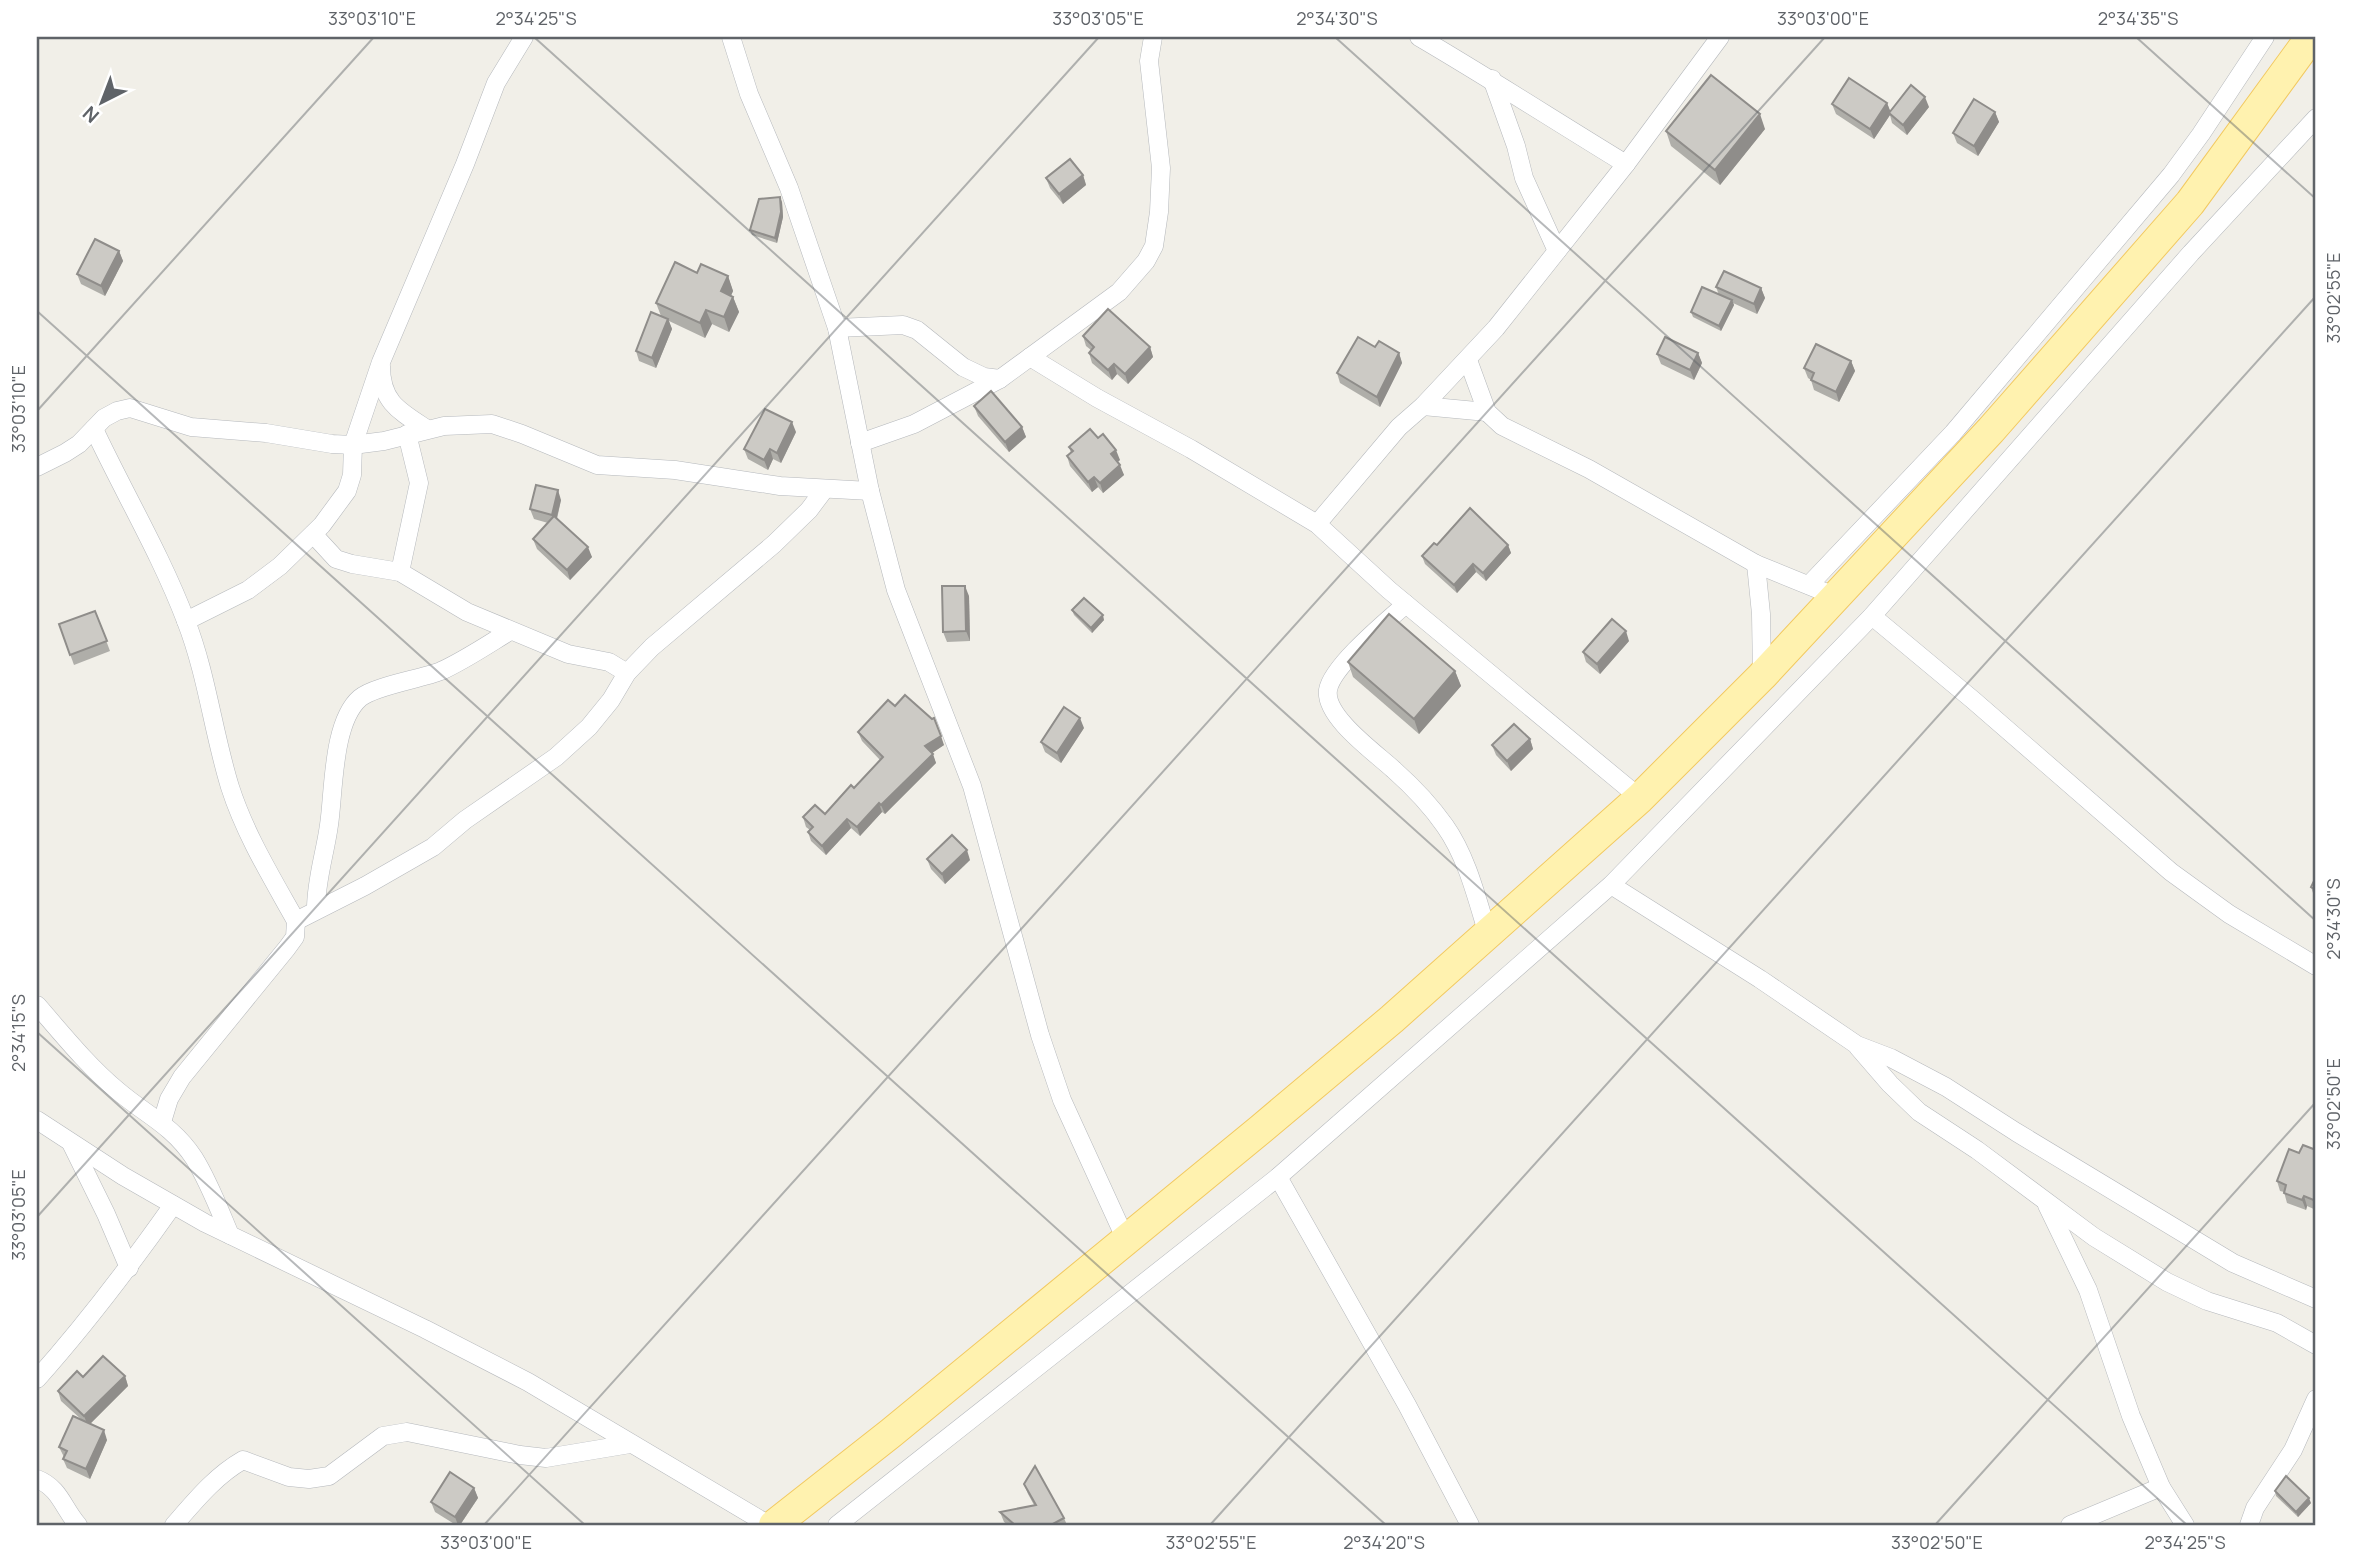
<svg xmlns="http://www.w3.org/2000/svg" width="2353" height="1562" viewBox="0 0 2353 1562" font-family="Manrope,sans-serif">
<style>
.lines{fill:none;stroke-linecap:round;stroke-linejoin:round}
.street-casing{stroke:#b5b8bc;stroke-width:19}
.primary-casing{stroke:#f2c960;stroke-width:32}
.street{stroke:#fff;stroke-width:18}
.primary{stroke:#fff2af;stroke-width:30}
.wall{fill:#afaea9}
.shaded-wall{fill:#8f8d8a}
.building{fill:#cccac5;stroke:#8f8d8a;stroke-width:2}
.ticks{fill:none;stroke:#5f6368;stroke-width:2;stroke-opacity:0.45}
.neatline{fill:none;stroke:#5f6368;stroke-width:2.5}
.ticks-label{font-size:18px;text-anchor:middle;fill:#5f6368}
</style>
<rect width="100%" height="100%" fill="#f1efe8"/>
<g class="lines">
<defs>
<g id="street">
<polyline points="731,37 749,94 789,188 837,328 870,491 896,590 972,786 1040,1035 1062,1100 1126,1240"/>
<path d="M1419 37C1489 78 1557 122 1626 164"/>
<polyline points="1492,79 1516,146 1524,178 1557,251"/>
<polyline points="837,328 903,325 917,330 963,367 984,377 1000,379"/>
<polyline points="1030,357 1097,398 1191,449 1317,524 1389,590 1640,798"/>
<polyline points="1468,360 1487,412 1502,426 1589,469 1756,564 1837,597"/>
<path d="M381 366C381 402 399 411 427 429"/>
<polyline points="1423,406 1487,412"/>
<path d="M94 429C124 493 161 555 186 621 207 675 213 732 230 787 245 834 272 878 296 921L295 937 287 948 182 1077 169 1099 162 1122"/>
<polyline points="860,443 914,424 1000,379 1119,292 1146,261 1154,246 1159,212 1161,168 1149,61 1153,37"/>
<polyline points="37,467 65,453 79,444 104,418 117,411 130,408 191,427 266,433 332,444 353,445 384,441 444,426 492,424 522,434 597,465 675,470 780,486 870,491"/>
<polyline points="1317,524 1399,427 1423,406 1496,328 1626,164 1720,37"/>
<polyline points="313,534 336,559 352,564 400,572 467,612 568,654 609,662 627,673"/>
<polyline points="1756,564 1761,614 1762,676"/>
<polyline points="400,572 419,483 407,434"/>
<polyline points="1809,585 1953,433 2171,175 2201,134 2265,37"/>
<path d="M1406 604C1387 621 1332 666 1328 690 1324 717 1377 754 1394 770 1412 786 1431 806 1445 826 1467 857 1477 899 1488 935"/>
<polyline points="1872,616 1973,700 2171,872 2229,914 2316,966"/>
<polyline points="186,621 248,590 280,566 322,525 347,491 352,475 353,445 381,362 465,164 496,83 524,37"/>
<polyline points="1611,885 1760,979 1857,1045 1891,1058 1946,1087 2016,1132 2233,1263 2316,1299"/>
<path d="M316 909C316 880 325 854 329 825 334 792 332 722 360 698 374 686 421 679 441 671 465 660 487 645 510 631"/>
<polyline points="296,921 365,886 433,847 465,820 556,757 589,727 611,700 627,673 652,647 774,544 809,510 824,490"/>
<path d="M37 1005C63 1035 88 1066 118 1091 146 1115 172 1125 194 1158 209 1182 219 1209 230 1235"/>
<polyline points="1858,1047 1890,1084 1919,1112 1977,1150 2094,1237 2167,1282 2207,1301 2277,1323 2316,1345"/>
<polyline points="37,1120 123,1176 205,1223 425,1329 528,1382 769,1525"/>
<polyline points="71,1143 106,1214 129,1268"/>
<polyline points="1278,1177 1407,1405 1470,1525"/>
<polyline points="2047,1205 2088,1290 2131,1416 2161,1487 2185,1525"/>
<path d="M37 1379C86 1324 130 1266 173 1205"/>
<path d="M37 1479C60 1488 63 1508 78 1525"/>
<path d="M174 1525C195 1501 215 1476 243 1460L289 1477 309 1479 329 1476 383 1436 407 1432 520 1455 546 1458 630 1444"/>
<polyline points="837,1525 1278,1177 1611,885 1872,616 2191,253 2316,118"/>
<polyline points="2070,1525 2161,1487"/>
<polyline points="2249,1525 2255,1508 2293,1450 2316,1399"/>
</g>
<polyline id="primary" points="774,1525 891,1433 1261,1129 1392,1019 1640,798 1762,676 1991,430 2190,203 2311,37"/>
</defs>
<use href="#street" class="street-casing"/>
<use href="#primary" class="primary-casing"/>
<use href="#street" class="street"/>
<use href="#primary" class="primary"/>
</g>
<g class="wall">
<polygon points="1887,103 1890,111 1929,107 1907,135 1892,123 1890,115 1874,139 1836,114 1832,104"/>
<polygon points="1995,112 1999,122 1978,156 1957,143 1953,133"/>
<polygon points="1765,129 1720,185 1671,146 1666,131"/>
<polygon points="1083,175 1086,185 1063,204 1050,188 1046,178"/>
<polygon points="782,202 783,217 777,243 752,235 750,230"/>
<polygon points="119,251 123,261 105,296 81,284 77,274"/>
<polygon points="697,273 728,276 733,291 731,296 733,297 739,312 729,332 712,324 705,338 669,321 672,329 656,368 639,361 636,351 661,316 656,303"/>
<polygon points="1716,287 1761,288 1765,298 1757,314 1733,303 1734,305 1721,331 1693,317 1691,312 1719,295"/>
<polygon points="1083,336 1150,347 1153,357 1128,384 1117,374 1112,380 1092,363 1089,353 1091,350 1086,346"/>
<polygon points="1375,347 1399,353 1402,363 1380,407 1340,383 1337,373"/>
<polygon points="1698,353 1702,363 1694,380 1661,364 1657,354"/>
<polygon points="1851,361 1855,371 1839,402 1814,390 1811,380 1808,378 1804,368"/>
<polygon points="974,406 1022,427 1026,437 1009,452 978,416"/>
<polygon points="796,432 781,463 773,459 768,470 748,459 744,449"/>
<polygon points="1069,447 1120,460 1117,462 1124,475 1103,493 1098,487 1092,492 1070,466 1067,456 1071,453"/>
<polygon points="561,500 557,519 592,557 570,580 537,549 533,539 548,523 534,519 530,509"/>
<polygon points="1437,545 1508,545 1511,553 1486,581 1476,572 1457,593 1425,564 1422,556"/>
<polygon points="969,596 970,641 947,642 943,632"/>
<polygon points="1072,610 1104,620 1092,633 1074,615"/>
<polygon points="95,611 110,651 74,665 59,624"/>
<polygon points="1629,641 1600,674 1586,662 1583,652"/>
<polygon points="1348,662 1455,671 1461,686 1419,734 1353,677"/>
<polygon points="1084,728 1061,763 1045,752 1041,742"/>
<polygon points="858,732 944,745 932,753 936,763 885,814 882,812 860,836 851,828 826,855 811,841 808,832 810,830 806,827 803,817 825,814 854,788 880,760 862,741"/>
<polygon points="1530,739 1533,749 1511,771 1496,755 1492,745"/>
<polygon points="927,859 970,860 945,884 931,869"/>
<polygon points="2316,877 2316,902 2311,887"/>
<polygon points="2316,1150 2316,1210 2307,1206 2306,1210 2287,1203 2284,1192 2280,1191 2277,1181 2299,1153"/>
<polygon points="125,1376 128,1386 90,1424 107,1440 90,1479 67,1468 63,1459 64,1457 59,1447 82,1420 61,1401 58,1391 83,1377"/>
<polygon points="1024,1484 1064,1518 1067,1525 1008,1525 1004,1522 1000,1512 1034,1505 1028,1494"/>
<polygon points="474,1488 478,1498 460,1525 456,1525 435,1512 431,1502"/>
<polygon points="2275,1491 2311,1503 2298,1517 2276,1496"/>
</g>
<g class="shaded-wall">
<polygon points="1925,97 1929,107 1907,135 1903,125"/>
<polygon points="1887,103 1891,113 1889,113 1890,115 1874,139 1870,129"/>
<polygon points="1995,112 1999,122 1978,156 1974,146"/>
<polygon points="1760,114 1765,129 1720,185 1715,170"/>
<polygon points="1083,175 1086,185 1063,204 1059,194"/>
<polygon points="780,197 782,202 783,217 777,243 775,238"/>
<polygon points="119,251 123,261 105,296 101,286"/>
<polygon points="728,276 733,291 726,306 721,291"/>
<polygon points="1761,288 1765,298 1757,314 1754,304"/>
<polygon points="733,297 739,312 729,332 724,317"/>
<polygon points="1732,300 1734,305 1721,331 1719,326"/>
<polygon points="706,310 712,324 705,338 700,323"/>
<polygon points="668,319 672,329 656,368 652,358"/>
<polygon points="1150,347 1153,357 1128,384 1125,374"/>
<polygon points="1399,353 1402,363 1380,407 1377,397"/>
<polygon points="1698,353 1702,363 1694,380 1690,370"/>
<polygon points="1851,361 1855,371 1839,402 1836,392"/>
<polygon points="1114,364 1117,374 1112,380 1108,370"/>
<polygon points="792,422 796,432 781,463 777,453"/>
<polygon points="1022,427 1026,437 1009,452 1005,442"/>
<polygon points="770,449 773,459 768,470 764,460"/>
<polygon points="1116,450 1120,460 1115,464 1111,454"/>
<polygon points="1120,465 1124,475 1103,493 1100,483"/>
<polygon points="1094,477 1098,487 1092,492 1088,482"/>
<polygon points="558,490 561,500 555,525 552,515"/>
<polygon points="1508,545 1511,553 1486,581 1483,573"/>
<polygon points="588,547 592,557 570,580 567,570"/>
<polygon points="1473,564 1476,572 1457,593 1454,585"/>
<polygon points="965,586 969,596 970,641 966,631"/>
<polygon points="1103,615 1104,620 1092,633 1091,628"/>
<polygon points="1626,631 1629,641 1600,674 1597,664"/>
<polygon points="1455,671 1461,686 1419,734 1414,719"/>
<polygon points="1080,718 1084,728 1061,763 1057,753"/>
<polygon points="941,736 944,745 929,755 925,746"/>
<polygon points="1530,739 1533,749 1511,771 1507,761"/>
<polygon points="933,754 936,763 885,814 881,805"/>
<polygon points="879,803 882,812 860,836 857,827"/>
<polygon points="847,819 851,828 826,855 822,846"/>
<polygon points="967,850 970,860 945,884 942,874"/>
<polygon points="2304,1196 2307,1206 2306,1210 2302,1200"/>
<polygon points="125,1376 128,1386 88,1426 84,1416"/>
<polygon points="104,1430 107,1440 90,1479 86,1469"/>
<polygon points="474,1488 478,1498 460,1525 458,1525 455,1517"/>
<polygon points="2309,1498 2311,1503 2298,1517 2296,1512"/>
</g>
<g class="building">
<polygon points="1711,75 1760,114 1715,170 1666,131"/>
<polygon points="1849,78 1887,103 1870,129 1832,104"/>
<polygon points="1911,85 1925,97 1903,125 1889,113"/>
<polygon points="1974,99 1995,112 1974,146 1953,133"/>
<polygon points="1070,159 1083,175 1059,194 1046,178"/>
<polygon points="780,197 781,212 775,238 750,230 759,199"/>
<polygon points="95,239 119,251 101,286 77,274"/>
<polygon points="675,262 697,273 701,264 728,276 721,291 733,297 724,317 706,310 700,323 656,303"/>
<polygon points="1724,271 1761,288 1754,304 1716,287"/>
<polygon points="1702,287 1732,300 1719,326 1691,312"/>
<polygon points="1108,309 1150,347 1125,374 1114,364 1108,370 1089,353 1094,347 1083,336"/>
<polygon points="651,312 668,319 652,358 636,351"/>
<polygon points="1358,337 1375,347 1379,341 1399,353 1377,397 1337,373"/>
<polygon points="1665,337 1698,353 1690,370 1657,354"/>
<polygon points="1816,344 1851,361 1836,392 1811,380 1814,373 1804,368"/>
<polygon points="991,391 1022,427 1005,442 974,406"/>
<polygon points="765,409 792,422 777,453 770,449 764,460 744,449"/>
<polygon points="1090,429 1098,438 1103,434 1116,450 1111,454 1120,465 1100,483 1094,477 1088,482 1067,456 1073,451 1069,447"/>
<polygon points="536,485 558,490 552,515 530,509"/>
<polygon points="1470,508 1508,545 1483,573 1473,564 1454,585 1422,556 1434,543 1437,545"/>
<polygon points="554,516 588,547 567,570 533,539"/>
<polygon points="942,586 965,586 966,631 943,632"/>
<polygon points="1084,598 1103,615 1091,628 1072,610"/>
<polygon points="95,611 107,641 70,655 59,624"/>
<polygon points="1389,614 1455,671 1414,719 1348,662"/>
<polygon points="1612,619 1626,631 1597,664 1583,652"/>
<polygon points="905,695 932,719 934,718 941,736 925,746 933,754 881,805 879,803 857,827 847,819 822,846 808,832 813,827 803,817 815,805 825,814 851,785 854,788 883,757 858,732 888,700 895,706"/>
<polygon points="1064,707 1080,718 1057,753 1041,742"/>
<polygon points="1514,724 1530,739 1507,761 1492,745"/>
<polygon points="952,835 967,850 942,874 927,859"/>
<polygon points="2316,877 2316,890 2311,887"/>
<polygon points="2303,1145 2316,1150 2316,1201 2304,1196 2302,1200 2284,1193 2286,1185 2277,1181 2289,1149 2299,1153"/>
<polygon points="103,1356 125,1376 84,1416 58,1391 77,1371 83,1377"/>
<polygon points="73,1416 104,1430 86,1469 63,1459 67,1451 59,1447"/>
<polygon points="1035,1466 1064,1518 1051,1525 1015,1525 1000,1512 1036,1505 1024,1484"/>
<polygon points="450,1472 474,1488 455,1517 431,1502"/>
<polygon points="2286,1476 2309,1498 2296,1512 2275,1491"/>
</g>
<path class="ticks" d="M534 37 2187 1525M1335 37 2316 921M2136 37 2316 199M37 311 1386 1525M37 411 374 37M37 1032 585 1525M37 1217 1099 37M484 1525 1825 37M1210 1525 2316 296M1935 1525 2316 1102"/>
<rect width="2353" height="1562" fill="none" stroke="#ffffff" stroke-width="77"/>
<g transform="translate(102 102) rotate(222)" stroke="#ffffff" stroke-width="5" paint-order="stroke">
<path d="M0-5L12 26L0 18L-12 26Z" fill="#5f6368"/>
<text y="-10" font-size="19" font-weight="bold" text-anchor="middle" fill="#5f6368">N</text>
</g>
<rect x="38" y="38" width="2276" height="1486" class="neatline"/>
<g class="ticks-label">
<text x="372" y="25">33°03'10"E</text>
<text x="536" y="25">2°34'25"S</text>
<text x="1098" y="25">33°03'05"E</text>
<text x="1337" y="25">2°34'30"S</text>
<text x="1823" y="25">33°03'00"E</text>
<text x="2138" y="25">2°34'35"S</text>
<text transform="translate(2334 298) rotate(-90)" y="6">33°02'55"E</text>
<text transform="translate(19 409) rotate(-90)" y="6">33°03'10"E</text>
<text transform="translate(2334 919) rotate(-90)" y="6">2°34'30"S</text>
<text transform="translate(19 1033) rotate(-90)" y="6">2°34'15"S</text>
<text transform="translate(2334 1104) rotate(-90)" y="6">33°02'50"E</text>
<text transform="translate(19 1215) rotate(-90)" y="6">33°03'05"E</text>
<text x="486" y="1549">33°03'00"E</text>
<text x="1211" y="1549">33°02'55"E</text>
<text x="1384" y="1549">2°34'20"S</text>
<text x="1937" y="1549">33°02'50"E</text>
<text x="2185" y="1549">2°34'25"S</text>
</g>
</svg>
